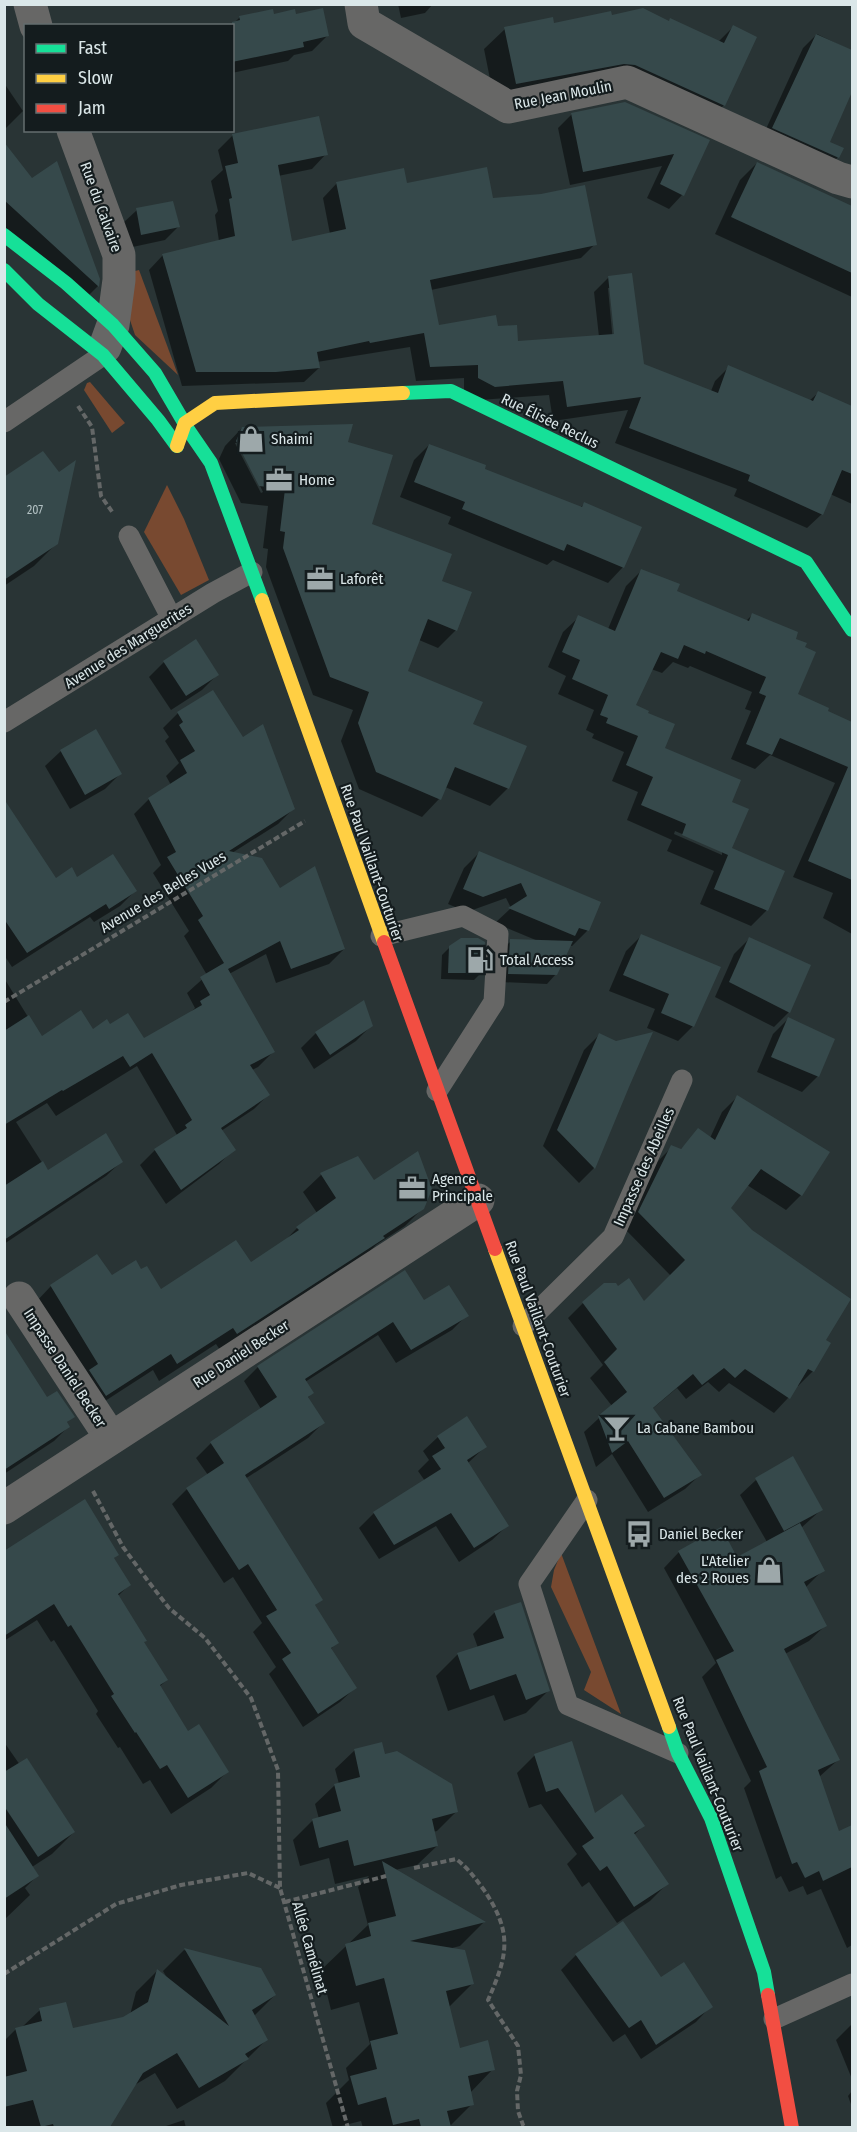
<svg xmlns="http://www.w3.org/2000/svg" width="857" height="2132" viewBox="0 0 857 2132" font-family="'Fira Sans Condensed',sans-serif">
<style>
.green{fill:#784930}
.shadow{fill:#0007;fill-rule:evenodd}
.building{fill:#36494b}
.lines{fill:none;stroke-linecap:round;stroke-linejoin:round}
.path{stroke:#646767;stroke-width:4;stroke-dasharray:6 3;stroke-linecap:butt}
.lane{stroke:#676766;stroke-width:21}
.street{stroke:#676766;stroke-width:33}
.fast{stroke:#16e098;stroke-width:14}
.slow{stroke:#ffcf43;stroke-width:14}
.jam{stroke:#f24e42;stroke-width:14}
.labels{text-anchor:middle;dominant-baseline:central;stroke-width:4.5;stroke-linejoin:round;paint-order:stroke}
.number-label{font-size:12px;fill:#b2c0c2}
.street-label{font-size:15px;fill:#dbe7e9;stroke:#141c1e}
.poi-label{font-size:15px;fill:#dbe7e9;stroke:#141c1e;text-anchor:start}
</style>
<rect width="100%" height="100%" fill="#293435"/>
<g class="green">
<polygon points="139,270 178,375 135,335 129,317 131,272"/>
<polygon points="90,382 125,423 112,433 84,390 87,383"/>
<polygon points="167,485 184,519 209,580 181,595 144,532"/>
<polygon points="561,1553 621,1714 584,1690 591,1672 551,1587 554,1570"/>
</g>
<g class="shadow">
<polygon points="398,4 433,4 425,13 401,18"/>
<polygon points="273,15 295,16 327,36 312,51 294,55 288,61 232,73 232,26 225,26 234,23 240,17"/>
<polygon points="611,16 668,22 718,42 733,27 724,105 703,126 614,85 495,104 484,49 505,29 553,25"/>
<polygon points="817,34 852,51 852,90 828,143 838,157 824,171 760,142 803,48"/>
<polygon points="4,83 23,111 4,130"/>
<polygon points="572,114 708,141 682,195 669,209 647,198 662,166 570,185 558,128"/>
<path d="M233 135 326 154 312 169 278 176 291 242 330 234 323 198 337 183 406 184 492 200 595 244 581 258 431 290 438 326 497 327 517 343 599 337 594 292 609 277 643 365 711 391 715 381 729 367 809 401 818 393 852 407 848 418 852 420V504L830 494 822 514 807 528 734 496 737 489 615 443 628 410 553 421 549 395 480 400 464 392V378L416 381 410 347 317 362 319 368 304 382 182 386 149 270 163 255 219 241 215 215 218 211 211 181 223 170 218 150ZM608 288H611L616 341 613 342Z"/>
<polygon points="4,144 99,279 98,286 84,300 4,227"/>
<polygon points="757,163 852,208 852,297 715,234 740,180"/>
<polygon points="137,210 178,227 165,240 128,248 123,223"/>
<path d="M242 428 346 443 370 525 440 582 456 630 438 648 419 640 407 672 471 725 508 788 490 806 445 787 439 799 422 817 359 789 341 741 353 710 313 695 266 567 268 549 263 548 268 506 241 503 219 459 225 446ZM235 443H239L263 492 261 493Z"/>
<polygon points="429,445 483,470 580,508 584,504 623,567 608,583 553,560 547,565 448,524 451,517 400,497 414,460"/>
<polygon points="4,479 57,543 34,566 4,586"/>
<path d="M641 571 675 592 745 622 752 615 794 639 796 695 826 712 852 724V934L823 918 833 893 793 877 835 783 770 755 755 769 731 759 751 711 745 709 752 692 690 666 688 668 673 662 662 673 651 669 634 706 663 749 730 802V848L783 872 766 911 751 926 700 904 714 871 667 851 672 840 627 820 638 792 612 781 624 752 592 738 594 734 586 730 594 710 558 694 566 676 548 667 563 632 579 617 608 629 626 586ZM675 831 722 851V855L674 834Z"/>
<polygon points="164,662 217,675 202,690 171,710 149,677"/>
<polygon points="178,713 242,739 293,809 278,824 232,853 280,890 344,949 329,964 276,983 266,954 229,974 273,1052 258,1067 252,1070 268,1095 254,1109 221,1131 234,1149 219,1164 166,1204 140,1165 155,1150 177,1135 137,1066 56,1116 47,1103 16,1122 48,1172 121,1162 106,1176 4,1244 4,978 41,1038 92,1031 109,1026 144,1040 189,1014 195,1008 187,993 207,975 184,936 189,931 153,873 161,865 134,814 149,799 171,785 166,776 179,763 165,741 169,737 163,728"/>
<polygon points="61,751 120,774 105,789 70,809 45,766"/>
<polygon points="4,802 55,880 77,879 135,891 120,906 94,922 90,917 12,967 4,955"/>
<polygon points="479,853 599,903 587,931 572,946 569,945 556,974 547,984 500,982 502,950 511,941 538,941 495,923 511,908 506,898 467,912 448,904 464,868"/>
<polygon points="641,936 693,1026 678,1041 647,1028 655,1009 609,991 626,951"/>
<polygon points="749,939 789,1012 774,1027 715,997 734,954"/>
<polygon points="450,947 481,973 474,980 441,979 442,955"/>
<polygon points="788,1019 818,1076 802,1092 757,1072 773,1034"/>
<polygon points="371,1026 356,1041 314,1069 301,1048 316,1033"/>
<polygon points="650,1034 594,1168 579,1183 543,1146 584,1050 599,1035 616,1043"/>
<polygon points="737,1097 801,1195 786,1210 747,1185 729,1208 824,1340 829,1344 813,1371 798,1386 796,1385 788,1398 774,1413 729,1383 719,1392 708,1382 686,1399 677,1388 652,1409 700,1475 685,1489 648,1512 612,1454 596,1467 584,1432 612,1406 590,1378 603,1365 568,1318 583,1303 644,1303 671,1276 624,1228 657,1162 672,1147 680,1150 699,1130 710,1138 722,1112"/>
<polygon points="358,1158 374,1182 423,1208 405,1226 376,1245 366,1255 220,1350 216,1344 159,1381 153,1370 88,1412 34,1304 51,1286 141,1271 160,1291 251,1264 282,1244 297,1228 317,1213 303,1192 321,1175"/>
<polygon points="424,1302 467,1315 452,1330 396,1363 378,1335 305,1382 312,1393 307,1399 323,1423 308,1438 245,1479 321,1600 314,1606 337,1642 330,1650 355,1688 340,1702 303,1727 269,1674 276,1667 253,1632 262,1623 233,1577 224,1583 172,1504 187,1489 208,1475 196,1458 211,1443 261,1409 244,1381 258,1367"/>
<polygon points="4,1332 47,1399 73,1417 66,1423 68,1427 54,1441 4,1474"/>
<polygon points="438,1437 485,1447 468,1463 507,1526 492,1540 459,1562 436,1526 379,1559 359,1528 374,1513 425,1481 418,1471 429,1460 423,1451"/>
<polygon points="792,1458 821,1510 801,1528 823,1570 805,1588 825,1626 809,1641 785,1654 838,1760 819,1777 839,1833 852,1827 852,1945 847,1948 821,1889 807,1895 803,1886 789,1892 781,1876 776,1879 744,1788 751,1781 702,1677 716,1663 664,1568 679,1552 737,1559 767,1542 740,1495 756,1480"/>
<polygon points="117,1555 113,1559 129,1585 118,1596 143,1643 167,1680 159,1687 187,1733 227,1772 211,1788 171,1814 150,1780 143,1784 120,1747 118,1748 96,1714 98,1711 54,1640 51,1642 37,1620 4,1641 4,1571"/>
<polygon points="495,1612 548,1691 526,1713 504,1721 494,1695 448,1711 436,1676 458,1654 478,1648 473,1634"/>
<polygon points="4,1742 20,1765 74,1832 52,1854 32,1867 37,1876 25,1888 30,1895 4,1920"/>
<polygon points="571,1743 595,1816 643,1826 634,1835 667,1884 650,1901 617,1923 589,1882 582,1887 567,1864 577,1854 541,1804 529,1808 517,1773 534,1756"/>
<polygon points="355,1750 384,1756 456,1812 437,1831 433,1832 437,1846 417,1865 395,1870 484,1922 460,1946 448,1949 472,1984 449,2007 459,2049 493,2069 470,2093 472,2104 448,2128 363,2128 361,2121 333,2128 326,2103 349,2080 346,2068 370,2044 359,2002 331,2010 321,1970 368,1925 358,1887 369,1876 335,1884 329,1858 300,1866 293,1840 313,1820 319,1819 315,1804 335,1785 339,1784 335,1769"/>
<polygon points="184,1950 260,1969 275,1995 254,2016 267,2039 225,2081 177,2109 155,2073 133,2086 108,2128 4,2128 4,2041 16,2029 21,2028 40,2010 72,2029 123,2018 130,2015 136,1992 157,1971 167,1978 163,1971"/>
<polygon points="576,1955 660,1979 711,2006 696,2022 641,2059 625,2034 613,2042 561,1970"/>
<polygon points="852,2024 852,2079 836,2040"/>
<polygon points="852,2091 852,2107 848,2096"/>
<polygon points="184,2120 186,2128 160,2128"/>
</g>
<g class="building">
<polygon points="323,8 329,36 303,42 304,47 232,62 232,22 240,20 239,16 273,9 274,14 295,9 296,14"/>
<polygon points="643,8 669,21 670,18 724,43 733,25 757,37 725,106 635,65 624,64 516,84 504,27 553,17 554,23 611,11 612,15"/>
<polygon points="816,34 852,50 852,92 830,142 844,148 839,158 772,128"/>
<polygon points="625,102 710,140 684,196 660,184 674,154 583,172 571,113"/>
<polygon points="319,116 328,155 278,165 292,241 346,229 336,182 404,168 407,183 487,167 493,198 541,194 585,185 597,245 430,280 439,325 496,315 498,326 517,325 518,341 614,334 608,276 632,273 644,364 718,393 728,365 813,401 818,391 852,406 852,474 842,470 823,515 748,481 750,475 629,428 641,397 567,407 563,381 495,387 478,378 478,365 430,367 424,333 370,343 369,341 317,352 320,368 276,372 196,372 162,254 235,236 229,199 232,198 225,166 238,163 232,134"/>
<polygon points="4,142 32,178 57,161 100,279 99,287 4,200"/>
<polygon points="757,162 852,206 852,273 731,217"/>
<polygon points="173,201 180,227 141,235 136,208"/>
<polygon points="353,424 348,442 393,455 372,524 452,554 442,581 472,592 457,631 428,619 408,671 483,702 473,724 527,746 509,789 455,767 441,800 376,772 358,723 369,692 330,677 283,548 285,532 280,531 285,489 259,486 236,441 242,427"/>
<polygon points="429,444 486,465 485,469 582,507 584,502 642,527 624,568 567,544 564,551 462,509 465,502 414,482"/>
<polygon points="43,451 59,472 76,460 58,544 4,580 4,477"/>
<polygon points="641,569 680,584 677,591 749,621 752,613 798,632 796,639 807,643 805,647 816,652 798,694 829,708 828,711 852,722 852,880 808,861 848,767 780,738 772,755 746,744 766,696 759,693 766,677 706,651 705,654 684,645 678,659 661,652 636,705 649,711 648,713 675,724 665,748 741,780 732,802 749,809 732,848 785,871 768,911 714,889 728,855 682,835 686,824 641,805 653,777 626,765 638,736 606,723 608,718 600,715 608,695 572,679 580,660 562,652 578,615 615,631"/>
<polygon points="196,639 219,675 186,696 163,661"/>
<polygon points="213,690 243,737 263,724 295,809 229,851 262,858 280,888 315,866 345,949 291,969 280,941 228,969 275,1052 250,1065 270,1095 221,1128 236,1150 181,1190 154,1149 187,1128 185,1125 192,1120 152,1053 130,1067 123,1056 63,1091 62,1090 4,1125 4,1031 29,1015 42,1036 81,1010 93,1029 107,1019 110,1024 128,1013 144,1038 202,1005 200,1001 210,995 200,977 224,963 198,920 203,916 167,857 176,852 148,798 187,773 180,760 195,751 179,725 183,722 177,712"/>
<polygon points="96,729 122,774 85,795 60,750"/>
<polygon points="4,799 56,878 72,867 77,877 113,854 137,891 109,909 106,904 27,953 4,919"/>
<polygon points="479,851 601,902 589,931 579,928 575,936 508,908 527,896 521,883 483,897 463,889"/>
<polygon points="641,934 721,967 694,1027 661,1013 669,994 623,975"/>
<polygon points="749,937 811,965 790,1013 729,982"/>
<polygon points="461,938 478,938 485,942 483,973 448,973 449,946"/>
<polygon points="510,939 573,941 557,975 508,974"/>
<polygon points="364,1000 373,1026 330,1055 315,1032"/>
<polygon points="788,1017 835,1039 819,1077 771,1057"/>
<polygon points="653,1032 629,1087 595,1169 557,1130 599,1033 616,1041"/>
<polygon points="737,1095 830,1152 802,1196 761,1169 731,1208 752,1230 851,1299 826,1340 831,1343 814,1372 808,1369 790,1399 745,1369 735,1378 724,1368 702,1385 693,1374 653,1408 702,1475 664,1498 628,1441 612,1453 598,1416 627,1392 604,1362 617,1349 582,1302 604,1283 616,1283 618,1286 629,1278 644,1301 685,1260 638,1212 671,1145 681,1149 698,1128 715,1140"/>
<polygon points="106,1133 123,1162 4,1240 4,1186 43,1161 48,1170"/>
<polygon points="418,1151 432,1189 424,1209 383,1236 385,1238 237,1334 233,1328 177,1364 171,1354 106,1396 89,1370 98,1364 50,1285 97,1254 112,1275 136,1260 141,1269 147,1266 161,1289 236,1240 251,1262 299,1230 296,1227 336,1198 320,1173 358,1156 374,1180"/>
<polygon points="405,1270 424,1300 449,1285 469,1316 411,1350 393,1322 305,1379 314,1393 308,1397 325,1423 245,1475 323,1600 315,1605 339,1643 331,1648 357,1688 318,1714 282,1659 291,1653 266,1616 277,1610 248,1564 239,1570 186,1488 224,1463 210,1442 277,1397 257,1366"/>
<polygon points="4,1330 47,1397 57,1391 75,1417 67,1422 70,1427 4,1470"/>
<polygon points="467,1416 487,1447 467,1460 509,1526 474,1548 451,1513 394,1545 373,1512 441,1469 432,1456 445,1448 437,1436"/>
<polygon points="793,1456 823,1510 784,1531 755,1478"/>
<polygon points="85,1499 119,1555 114,1558 131,1585 118,1594 147,1641 144,1642 168,1680 160,1685 188,1731 199,1724 229,1772 188,1798 167,1765 160,1769 136,1732 135,1733 111,1696 114,1694 71,1625 68,1627 54,1604 4,1636 4,1551"/>
<polygon points="800,1523 825,1571 804,1582 827,1626 784,1649 840,1760 818,1770 839,1831 852,1825 852,1867 823,1881 819,1871 805,1878 797,1862 792,1864 759,1771 767,1767 716,1660 734,1651 678,1551 721,1527 737,1557"/>
<polygon points="521,1602 550,1691 526,1700 516,1674 470,1690 457,1653 504,1638 494,1611"/>
<polygon points="572,1741 595,1813 622,1794 645,1826 634,1833 669,1884 634,1907 607,1866 600,1871 582,1846 594,1838 558,1788 546,1792 534,1754"/>
<polygon points="382,1742 385,1754 397,1751 452,1784 458,1812 432,1819 438,1846 354,1866 348,1840 319,1848 312,1819 341,1811 334,1784 360,1777 354,1749"/>
<polygon points="27,1758 75,1832 38,1857 4,1806 4,1772"/>
<polygon points="4,1822 39,1876 4,1899"/>
<polygon points="382,1861 486,1922 410,1941 465,1950 474,1984 446,1991 460,2048 488,2040 495,2070 468,2076 474,2105 447,2111 451,2127 421,2127 419,2119 393,2125 386,2097 358,2105 350,2076 377,2069 370,2041 398,2034 384,1978 356,1986 345,1944 371,1936 368,1923 396,1916"/>
<polygon points="623,1921 661,1977 684,1962 713,2007 656,2045 641,2020 629,2028 575,1954"/>
<polygon points="184,1948 261,1968 276,1995 252,2010 268,2040 245,2054 249,2059 199,2088 177,2053 143,2073 110,2127 54,2127 53,2124 41,2127 33,2100 4,2107 4,2077 27,2071 15,2028 42,2021 39,2008 66,2002 73,2028 123,2017 148,2002 157,1969 229,2026"/>
</g>
<g class="lines">
<g class="path">
<polyline points="78,406 92,427 101,496 113,513"/>
<polyline points="4,1002 305,821"/>
<polyline points="93,1491 123,1547 148,1581 169,1608 205,1638 251,1698 278,1770 280,1888 348,2128"/>
<path d="M414 1868 456 1859C468 1868 475 1878 484 1890 513 1933 508 1955 488 2000L518 2046 521 2075 517 2091 518 2111 523 2125 527 2128"/>
<polyline points="285,1902 386,1876"/>
<polyline points="4,1974 116,1904 181,1885 248,1873 280,1888"/>
</g>
<g class="lane">
<polyline points="4,422 103,355"/>
<polyline points="129,536 172,619"/>
<polyline points="4,722 213,593 252,572"/>
<polyline points="381,936 463,916 498,934 494,1002 437,1091"/>
<polyline points="523,1326 613,1237 682,1080"/>
<polyline points="587,1500 529,1584 568,1705 678,1753"/>
<polyline points="774,2019 852,1984"/>
</g>
<g class="street">
<polyline points="30,4 36,26"/>
<polyline points="361,4 364,23 508,107 627,82 838,178 852,182"/>
<polyline points="73,130 119,255 119,280 113,325 105,347"/>
<polyline points="19,1298 111,1438"/>
<polyline points="4,1508 478,1200"/>
</g>
<g class="fast">
<polyline points="4,235 66,283 113,325 155,373 189,431 211,463 262,600"/>
<polyline points="4,270 38,304 103,355 158,420 177,446"/>
<polyline points="403,393 451,391 806,562 852,630"/>
<polyline points="669,1727 678,1753 711,1818 764,1972 768,1995"/>
</g>
<g class="slow">
<polyline points="177,446 185,423 215,403 403,393"/>
<polyline points="262,600 384,942"/>
<polyline points="495,1249 669,1727"/>
</g>
<g class="jam">
<polyline points="384,942 495,1249"/>
<polyline points="768,1995 792,2128"/>
</g>
</g>
<defs>
<symbol id="shop-bare" viewBox="-9 -9 18 18"><path d="M-5-2.5h2.3a2.7 3.5 0 0 1 5.4 0H5L5.5 6h-11ZM-1.5-2.5h3a1.5 2.3 0 0 0-3 0Z" fill="#9da8aa" stroke="#141c1e" stroke-width="2.5" paint-order="stroke"/></symbol>
<symbol id="office-bare" viewBox="-9 -9 18 18"><path d="M-6-3h4V-5.5h4V-3h4V5H-6ZM-1-4.5V-3h2v-1.5ZM-6 0V1H6V0Z" fill="#9da8aa" stroke="#141c1e" stroke-width="2.5" paint-order="stroke"/></symbol>
<symbol id="fuel-bare" viewBox="-9 -9 18 18"><path d="M-5.5-6h7V0h2V4h1.3V-2.5L3-4.5l.8-.8L6-3V5H2.5V1h-1V6h-7ZM-4.2-4.7v3.2H.2V-4.7Z" fill="#9da8aa" stroke="#141c1e" stroke-width="2.5" paint-order="stroke"/></symbol>
<symbol id="bar-bare" viewBox="-9 -9 18 18"><path d="M-6-5H6L.8 .8V4.5H3.5V6h-7V4.5H-.8V.8Z" fill="#9da8aa" stroke="#141c1e" stroke-width="2.5" paint-order="stroke"/></symbol>
<symbol id="bus-bare" viewBox="-9 -9 18 18"><path d="M-5-6H5V4H4V6H2V4H-2V6H-4V4H-5ZM-3.5-4V0h7V-4ZM-3.5 1.2v1.5H-2V1.2ZM2 1.2v1.5H3.5V1.2Z" fill="#9da8aa" stroke="#141c1e" stroke-width="2.5" paint-order="stroke"/></symbol>
</defs>
<g fill-rule="evenodd">
<use href="#shop-bare" x="232" y="420" width="38" height="38"/>
<use href="#office-bare" x="260" y="461" width="38" height="38"/>
<use href="#office-bare" x="301" y="560" width="38" height="38"/>
<use href="#fuel-bare" x="461" y="941" width="38" height="38"/>
<use href="#office-bare" x="393" y="1169" width="38" height="38"/>
<use href="#bar-bare" x="598" y="1409" width="38" height="38"/>
<use href="#bus-bare" x="620" y="1515" width="38" height="38"/>
<use href="#shop-bare" x="750" y="1551" width="38" height="38"/>
</g>
<g class="labels">
<g class="number-label">
<text x="35" y="510">207</text>
</g>
<g class="street-label">
<text transform="translate(563 95) rotate(-11)">Rue Jean Moulin</text>
<text transform="translate(101 207) rotate(70)">Rue du Calvaire</text>
<text transform="translate(550 421) rotate(26)">Rue Élisée Reclus</text>
<text transform="translate(128 646) rotate(-32)">Avenue des Marguerites</text>
<text transform="translate(372 863) rotate(71)">Rue Paul Vaillant-Couturier</text>
<text transform="translate(163 892) rotate(-31)">Avenue des Belles Vues</text>
<text transform="translate(644 1167) rotate(-66)">Impasse des Abeilles</text>
<text transform="translate(538 1319) rotate(70)">Rue Paul Vaillant-Couturier</text>
<text transform="translate(241 1354) rotate(-33)">Rue Daniel Becker</text>
<text transform="translate(65 1368) rotate(57)">Impasse Daniel Becker</text>
<text transform="translate(708 1774) rotate(68)">Rue Paul Vaillant-Couturier</text>
<text transform="translate(310 1948) rotate(74)">Allée Camélinat</text>
</g>
<g class="poi-label">
<text x="271" y="439">Shaimi</text>
<text x="299" y="480">Home</text>
<text x="340" y="579">Laforêt</text>
<text x="500" y="960">Total Access</text>
<text x="432" y="1179">Agence<tspan x="432" dy="17">Principale</tspan></text>
<text x="637" y="1428">La Cabane Bambou</text>
<text x="659" y="1534">Daniel Becker</text>
<text x="749" y="1561" text-anchor="end">L'Atelier<tspan x="749" dy="17">des 2 Roues</tspan></text>
</g>
</g>
<rect width="857" height="2132" fill="none" stroke="#dbe7e9" stroke-width="12"/>
<rect x="24" y="24" width="210" height="108" fill="#141c1e" stroke="#646d6f" stroke-width="1.5"/>
<rect x="36" y="44" width="30" height="9" fill="#16e098" stroke="#646d6f" stroke-width="1.5"/>
<text x="78" y="54" font-size="18" fill="#dbe7e9">Fast</text>
<rect x="36" y="74" width="30" height="9" fill="#ffcf43" stroke="#646d6f" stroke-width="1.5"/>
<text x="78" y="84" font-size="18" fill="#dbe7e9">Slow</text>
<rect x="36" y="104" width="30" height="9" fill="#f24e42" stroke="#646d6f" stroke-width="1.5"/>
<text x="78" y="114" font-size="18" fill="#dbe7e9">Jam</text>
</svg>
